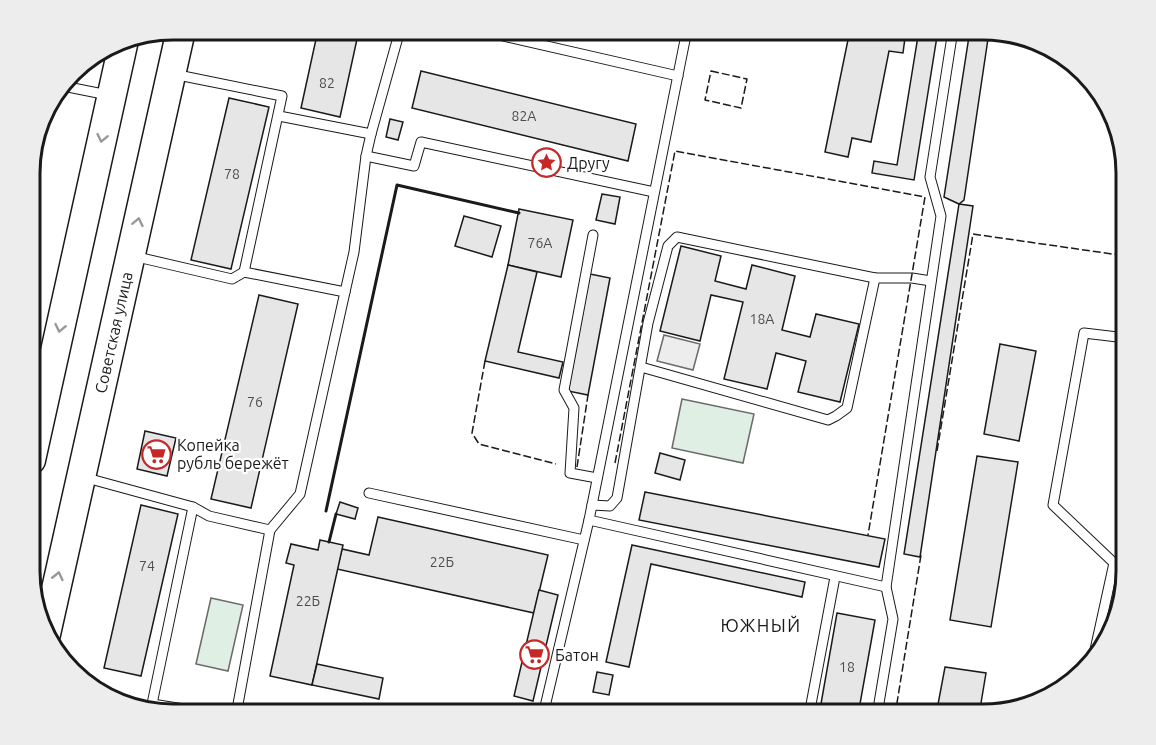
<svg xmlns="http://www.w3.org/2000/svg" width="1156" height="745" viewBox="0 0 1156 745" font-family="Ubuntu,sans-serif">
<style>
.green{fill:#e0efe3;stroke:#6a6a6a;stroke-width:1.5}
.parking{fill:#ededed;stroke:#6a6a6a;stroke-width:1.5}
.building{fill:#e6e6e6;stroke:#1a1a1a;stroke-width:1.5}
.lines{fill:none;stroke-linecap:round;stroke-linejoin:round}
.service-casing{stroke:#1a1a1a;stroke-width:11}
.primary-casing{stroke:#1a1a1a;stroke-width:31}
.service{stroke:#fff;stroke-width:9}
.primary{stroke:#fff;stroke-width:28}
.fence{stroke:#1a1a1a;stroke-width:1.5;stroke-dasharray:8 3;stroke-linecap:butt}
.wall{stroke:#1a1a1a;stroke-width:3}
.oneway{stroke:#989898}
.labels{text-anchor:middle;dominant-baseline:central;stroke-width:4.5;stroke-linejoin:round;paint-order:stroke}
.number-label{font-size:14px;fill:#4d4d4d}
.poi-label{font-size:16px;fill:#1a1a1a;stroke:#fff;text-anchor:start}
.street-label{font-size:16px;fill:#1a1a1a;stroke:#fff}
.neighbourhood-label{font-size:18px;letter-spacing:1.5px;fill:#1a1a1a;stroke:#fff}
.rim{fill:none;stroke:#1a1a1a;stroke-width:3}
</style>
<rect width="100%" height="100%" fill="#fff"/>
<g class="green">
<polygon points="682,399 754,414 743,463 672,448"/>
<polygon points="211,598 243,605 228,671 196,664"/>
</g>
<polygon class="parking" points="664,335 700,344 693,370 657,361"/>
<g class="building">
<polygon points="318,30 359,30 340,117 301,108"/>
<polygon points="850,30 906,30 903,53 889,51 871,142 852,138 848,157 825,152"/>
<polygon points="919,30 938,30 914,180 872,173 874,161 897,165"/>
<polygon points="970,30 989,32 964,200 959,204 944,197"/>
<polygon points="421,71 636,124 628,161 412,108"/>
<polygon points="229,98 269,107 231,269 191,260"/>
<polygon points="390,119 403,122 398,140 386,137"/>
<polygon points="602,194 620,197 615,224 596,220"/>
<polygon points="959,204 973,206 920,557 904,554"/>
<polygon points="519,209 573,220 561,277 508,265"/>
<polygon points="464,216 501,226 492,257 455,246"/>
<polygon points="681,246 721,256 715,281 746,289 752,265 795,276 782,330 810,337 816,314 859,324 840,402 798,392 806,361 776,353 767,389 724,379 743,302 711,295 700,341 660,331"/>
<polygon points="508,265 537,272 518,352 563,362 559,378 485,361"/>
<polygon points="590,274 610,278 588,395 568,391"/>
<polygon points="259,295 298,304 251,508 211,499"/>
<polygon points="1000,344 1036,351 1019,441 984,434"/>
<polygon points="145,431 176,438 167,476 137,469"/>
<polygon points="660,453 685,460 680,480 655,473"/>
<polygon points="977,456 1018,462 991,627 950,620"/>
<polygon points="645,492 885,539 879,567 639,520"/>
<polygon points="340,502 358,508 355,519 336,514"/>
<polygon points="141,505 178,514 141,676 104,668"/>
<polygon points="378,517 548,555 534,613 337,569 342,549 369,555"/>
<polygon points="320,540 343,545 312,685 270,676 294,565 286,563 291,544 318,550"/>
<polygon points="632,545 805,582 802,597 651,564 629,667 606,662"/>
<polygon points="539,590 558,595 533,701 514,696"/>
<polygon points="837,613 875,620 858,715 819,715"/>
<polygon points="317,664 383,678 379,699 312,685"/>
<polygon points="945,667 986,673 979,715 936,715"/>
<polygon points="597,672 613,675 609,695 593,692"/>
</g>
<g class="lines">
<defs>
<g id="service">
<polyline points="477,30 678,76"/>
<polyline points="173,74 282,96 244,272"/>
<polyline points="63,86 108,95"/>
<polyline points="279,116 371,134 400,30"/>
<polyline points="366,156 414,166 421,142 654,192"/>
<polyline points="593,235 564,390 574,408 570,473 597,478"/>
<polyline points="133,256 232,279 244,272 345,292 300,494 270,530 209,516 193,507"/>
<polyline points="345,292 354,252 366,156 371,134"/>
<polyline points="641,367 828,420 836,416 847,408 875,278"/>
<polyline points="83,477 193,507 152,704 222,715"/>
<polyline points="369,493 584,540"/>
<polyline points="592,505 610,506 617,498 648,323 668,246 677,237 875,278 912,278 931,281"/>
<polyline points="589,520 886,587"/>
<polyline points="1093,659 1114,563 1053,505 1084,333 1126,338"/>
<polyline points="236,715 270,530"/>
<polyline points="543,715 589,520 687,30"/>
<polyline points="809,715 835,577"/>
<polyline points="877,715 893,619 886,587 941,216 930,177 953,30"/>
</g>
<g id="primary">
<polyline points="31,460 124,40"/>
<path id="s1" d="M46 634 181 30"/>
</g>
</defs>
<use href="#service" class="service-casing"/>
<use href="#primary" class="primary-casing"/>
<use href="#service" class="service"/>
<use href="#primary" class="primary"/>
<g class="fence">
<polygon points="711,71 747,79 741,108 705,100"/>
<polyline points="485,361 472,433 479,444 556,464"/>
<polyline points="937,451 973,234 1126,256"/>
<polyline points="615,463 675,151 925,197 868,535"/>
<polyline points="577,467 588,395"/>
<polyline points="895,715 921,555"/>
</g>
<g class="wall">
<polyline points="326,511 397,185 519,213"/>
<polyline points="329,542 336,514"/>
</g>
</g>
<defs><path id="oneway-chevron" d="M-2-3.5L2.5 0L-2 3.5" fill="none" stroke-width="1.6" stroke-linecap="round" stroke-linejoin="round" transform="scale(1.5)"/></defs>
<g class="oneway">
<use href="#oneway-chevron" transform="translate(102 138) rotate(102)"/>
<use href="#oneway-chevron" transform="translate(138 222) rotate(-78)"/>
<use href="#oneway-chevron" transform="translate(60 328) rotate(102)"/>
<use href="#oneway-chevron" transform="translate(58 576) rotate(-77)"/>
</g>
<defs>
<symbol id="sight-ring" viewBox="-11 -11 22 22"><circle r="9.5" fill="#fff" stroke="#c62828" stroke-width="1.5"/><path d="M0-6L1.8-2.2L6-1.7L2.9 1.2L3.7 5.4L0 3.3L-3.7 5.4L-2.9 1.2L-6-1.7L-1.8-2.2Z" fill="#c62828"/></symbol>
<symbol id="supermarket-ring" viewBox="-11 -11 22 22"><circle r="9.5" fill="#fff" stroke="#c62828" stroke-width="1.5"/><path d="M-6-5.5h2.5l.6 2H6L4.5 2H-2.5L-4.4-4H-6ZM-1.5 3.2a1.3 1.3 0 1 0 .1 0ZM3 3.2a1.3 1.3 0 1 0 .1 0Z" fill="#c62828"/></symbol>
</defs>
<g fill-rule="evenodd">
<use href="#sight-ring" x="530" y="146" width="33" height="33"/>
<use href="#supermarket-ring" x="140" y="438" width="33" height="33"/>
<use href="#supermarket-ring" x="518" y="638" width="33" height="33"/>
</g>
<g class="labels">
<g class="number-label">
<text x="327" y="83">82</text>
<text x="524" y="116">82А</text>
<text x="232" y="174">78</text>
<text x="540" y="243">76А</text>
<text x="762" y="319">18А</text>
<text x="255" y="402">76</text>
<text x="442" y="562">22Б</text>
<text x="147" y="566">74</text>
<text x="308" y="601">22Б</text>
<text x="847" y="667">18</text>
</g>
<g class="poi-label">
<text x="567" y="163">Другу</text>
<text x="177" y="445">Копейка<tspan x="177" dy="18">рубль бережёт</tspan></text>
<text x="555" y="655">Батон</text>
</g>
<g class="street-label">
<text stroke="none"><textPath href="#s1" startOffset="309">Советская улица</textPath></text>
</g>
<g class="neighbourhood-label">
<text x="761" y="625">ЮЖНЫЙ</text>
</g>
</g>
<path d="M0 0H1156V745H0ZM173 40H983A133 133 0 0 1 1116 173V571A133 133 0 0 1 983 704H173A133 133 0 0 1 40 571V173A133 133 0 0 1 173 40Z" fill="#ededed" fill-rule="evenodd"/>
<path class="rim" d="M173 40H983A133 133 0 0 1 1116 173V571A133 133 0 0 1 983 704H173A133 133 0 0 1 40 571V173A133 133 0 0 1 173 40Z"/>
</svg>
